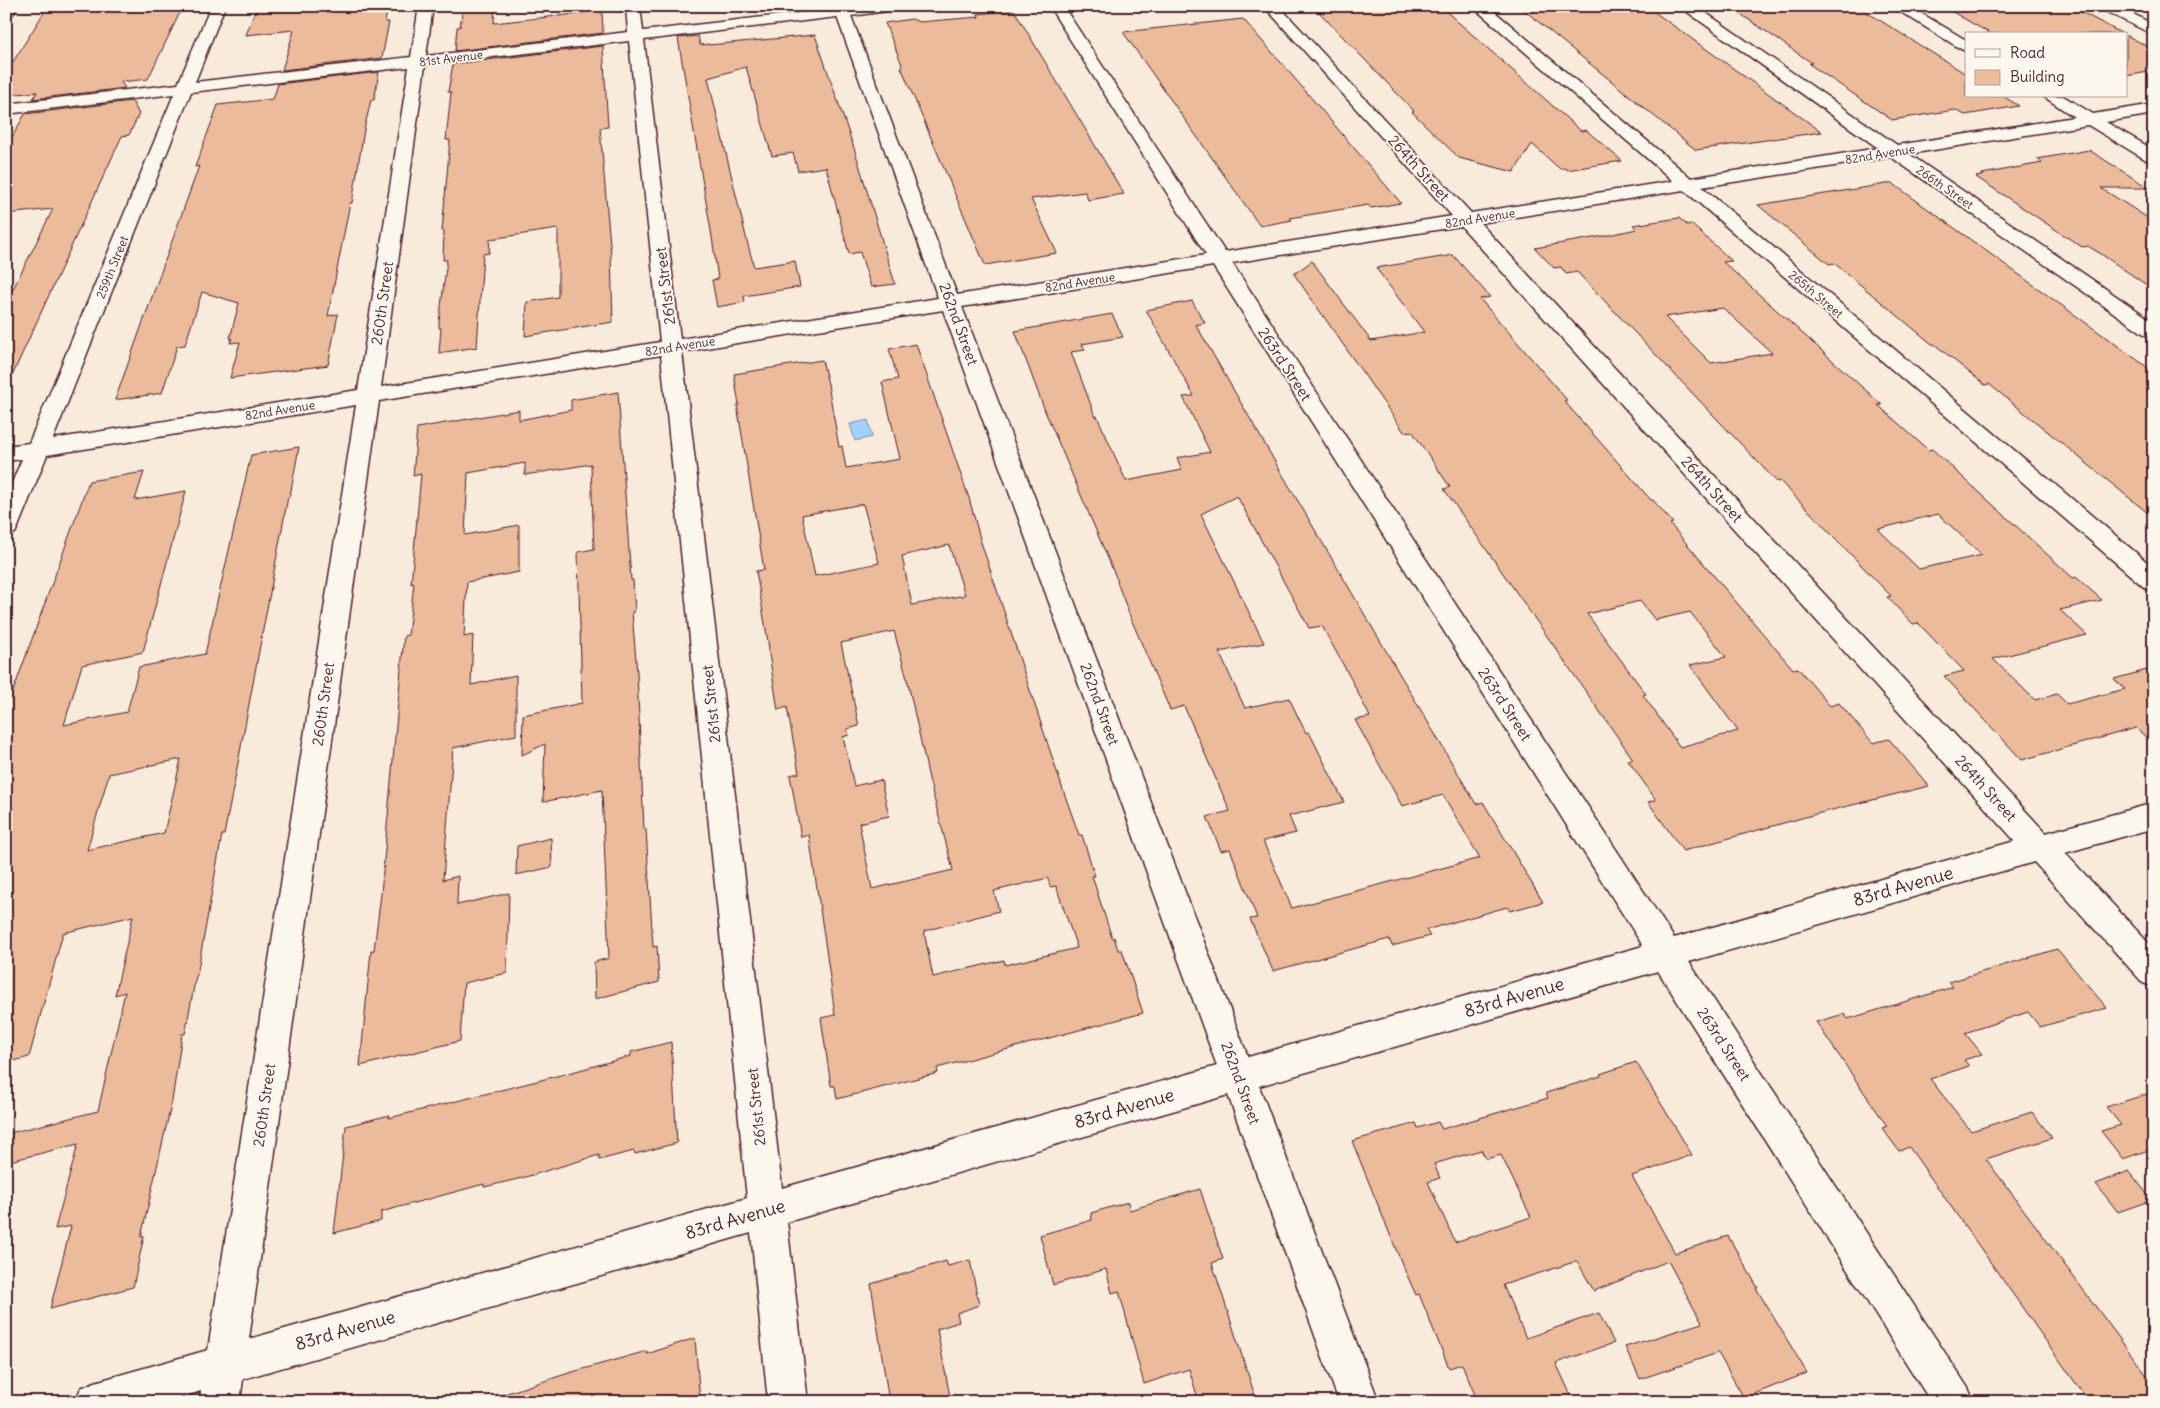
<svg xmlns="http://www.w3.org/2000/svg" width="2160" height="1408" viewBox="0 0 2160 1408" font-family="Delius,sans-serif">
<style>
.water{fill:#a1d2fe;stroke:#7e8aaa}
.building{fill:#ebbb9c;stroke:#4a1f2b;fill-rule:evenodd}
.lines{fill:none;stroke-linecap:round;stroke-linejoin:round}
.street-casing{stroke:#4a1f2b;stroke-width:3}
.street{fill:#fbf7ec;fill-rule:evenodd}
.labels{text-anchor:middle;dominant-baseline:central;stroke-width:4;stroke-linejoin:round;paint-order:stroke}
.far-street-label{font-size:12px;fill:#4a1f2b;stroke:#fbf7ec}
.street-label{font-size:15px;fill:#4a1f2b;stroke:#fbf7ec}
.near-street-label{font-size:18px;fill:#4a1f2b;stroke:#fbf7ec}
</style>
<rect width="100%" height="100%" fill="#f8ebdc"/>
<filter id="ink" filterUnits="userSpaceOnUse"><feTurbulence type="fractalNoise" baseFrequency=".02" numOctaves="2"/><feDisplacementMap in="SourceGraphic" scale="10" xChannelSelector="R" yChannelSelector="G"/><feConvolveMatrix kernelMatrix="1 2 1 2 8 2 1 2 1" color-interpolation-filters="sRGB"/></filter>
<g filter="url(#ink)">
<polygon class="water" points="868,420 872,437 855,441 850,424"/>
<g class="building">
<polygon points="48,6 183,6 148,79 121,82 125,88 33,99 37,92 6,95 6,73"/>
<polygon points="257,6 388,6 385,22 389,22 382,58 282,70 294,30 246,35"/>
<polygon points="463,6 495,6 494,23 602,11 603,33 455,51 457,27 460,27"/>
<polygon points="1348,6 1440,6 1581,131 1586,130 1622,161 1567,170 1565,168 1560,169 1532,144 1514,172 1459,158 1412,112 1414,111 1317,10"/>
<polygon points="1519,6 1646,6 1822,132 1696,150"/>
<polygon points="1729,6 1857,6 1966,74 1966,96 2003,96 2019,106 1965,115 1955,110 1892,120 1809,64 1812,63"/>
<polygon points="1942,6 2070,6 2123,34 1991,34"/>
<polygon points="1014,10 1124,194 1088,200 1085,192 1031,199 1057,253 985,265 901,67 902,67 901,62 885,23 912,19 919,22 979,17 978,14"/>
<polygon points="1243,19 1284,66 1401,203 1371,208 1368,205 1290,218 1292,220 1260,226 1123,32"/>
<polygon points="815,35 855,151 895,284 871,287 860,252 849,254 826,167 798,171 793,153 772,156 746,67 708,78 747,241 754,267 795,261 800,287 744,296 745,302 717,307 712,280 718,279 712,237 678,38 698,36 700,45 709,44 709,45"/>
<polygon points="2126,35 2154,50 2154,71 2126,76"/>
<polygon points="603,46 608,127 600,128 611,256 613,322 525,336 527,302 558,297 558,229 490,239 489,253 483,254 477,347 439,353 441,328 439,328 439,322 447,260 443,260 444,231 442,231 450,140 446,140 451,92 448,92 453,64"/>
<polygon points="379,72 374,100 371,100 364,130 352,203 350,203 328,316 338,314 328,365 230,378 240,342 230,343 232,338 230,338 239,303 202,292 185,345 177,346 162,393 115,400 199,166 195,167 218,105 273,99 278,84"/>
<polygon points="132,101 139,114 129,135 122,136 115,151 6,389 6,303 53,209 6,214 6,148 25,114"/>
<polygon points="2089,150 2149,188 2101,188 2154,222 2154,290 2101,254 2088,246 2082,247 1976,177 1984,175 1982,174 2042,163 2037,159"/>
<polygon points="1892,183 2154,372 2154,518 1989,384 1985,385 1934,344 1932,344 1834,263 1829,264 1758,205"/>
<path d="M1679 218 1687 225 1691 224 1732 261 1723 262 1882 405H1878L1928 450 1932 449 2073 578 2076 577 2102 600 2060 610 2087 635 1993 659 2035 700 2057 694 2067 704 2125 689 2114 679 2154 668V745L2136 728 2022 760 1944 676 1964 671 1918 623 1913 624 1887 597 1891 596 1780 481 1777 482 1577 272 1566 274 1561 267 1554 268 1535 248 1604 236 1637 229 1633 225ZM1723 308 1772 353 1711 363 1665 317ZM1938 514 1982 555 1919 569 1878 529Z"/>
<path d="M1453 255 1490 297 1480 299 1567 400 1564 401 1651 500H1653L1659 507 1673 523 1670 524 1793 669 1798 668 1830 706 1839 703 1873 743 1889 739 1929 786 1816 814 1683 851 1648 802 1656 800 1628 760 1633 759 1444 489 1450 487 1412 431 1404 432 1294 274 1312 261 1371 341 1424 332 1376 268ZM1640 601 1655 620 1690 612 1726 657 1690 665 1738 731 1680 747 1643 695 1646 694 1587 614Z"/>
<path d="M1192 301 1205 323 1196 325 1278 467 1476 804 1483 802 1543 902 1510 911 1507 907 1426 930 1430 936 1392 946 1389 939 1273 971 1250 919 1257 918 1230 849 1221 851 1207 817 1230 811 1184 706 1170 710 1129 614 1117 582H1118L1045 411 1015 331 1112 314 1123 337 1082 344 1085 350 1071 352 1095 416H1097L1126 481 1182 470 1177 458 1210 452 1183 397 1194 396 1146 310ZM1237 496 1309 628 1322 626 1351 679 1370 717 1355 720 1402 806 1443 795 1480 858 1292 908 1263 841 1296 833 1289 816 1344 802 1309 732 1306 733 1289 698 1245 708 1219 652 1264 643 1201 514Z"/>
<path d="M916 344 969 498 981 542 1062 787 1079 835H1082L1095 876H1092L1112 938 1114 937 1118 950H1122L1143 1013 937 1068 938 1073 837 1099 835 1086H831L821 1018 835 1015 827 956 809 835 801 837 790 775 799 773 787 707 778 710 768 648H769L756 571 764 570 737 405H739L734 374 822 360 828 384 839 447 842 446 846 468 900 459 882 382 898 379 889 349ZM863 504 879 563 815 576 802 515ZM949 545 965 595 912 605 902 556ZM894 631 907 679 930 783 953 870 872 889 859 823 889 816 881 780 854 786 843 737 849 735 847 729 859 726 841 643ZM1048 878 1050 887 1056 886 1077 948 1005 965 1004 960 933 977 924 931 999 911 994 891Z"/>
<polygon points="618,392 631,580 633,580 635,611 632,612 637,673 644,829 646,829 653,947 657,946 659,982 595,999 594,962 609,958 602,790 543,802 545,744 522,755 523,715 582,703 578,552 594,549 591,464 525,475 525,463 468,473 465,535 519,525 519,572 467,582 464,637 473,635 471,685 516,675 516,735 453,748 443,880 458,876 457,905 509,893 507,973 464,983 460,1041 360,1066 371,951 374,950 381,894 404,636 408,635 414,583 411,584 421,474 413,476 417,428 519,410 519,420 571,410 571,400"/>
<path d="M299 447 290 496 288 497 234 784 224 835H222L197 975 196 976 185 1034H182L172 1101 141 1237 144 1236 133 1287 50 1309 71 1226 55 1229 78 1144 6 1162V1134L98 1111 125 992 115 995 133 916 63 933 29 1057 6 1063V711L89 481 144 472 135 500 186 491 143 652 82 665 64 725 127 712 139 667 205 654 251 455ZM181 759 164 833 87 850 109 774Z"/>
<polygon points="551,838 552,867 516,875 517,846"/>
<polygon points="2057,949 2107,1008 2040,1027 2028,1012 1965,1033 1982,1054 1964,1060 1969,1066 1930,1079 1971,1131 2032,1112 2052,1138 1986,1159 2154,1385 2154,1402 2089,1402 1909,1147 1899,1151 1882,1128 1887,1126 1816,1022 1844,1014 1848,1019 1953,987 1949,982"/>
<polygon points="671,1042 677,1143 635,1154 634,1151 599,1160 599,1155 522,1178 484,1187 484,1184 381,1212 381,1221 334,1233 346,1126 390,1115 389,1118 561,1075 631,1056 631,1052"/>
<path d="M1636 1062 1692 1155 1632 1176 1675 1253 1728 1236 1758 1288H1756L1807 1373 1744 1398 1718 1353 1640 1379 1625 1347 1702 1323 1668 1261 1594 1291 1577 1261 1503 1285 1526 1338 1599 1313 1614 1343 1556 1363 1574 1402H1478L1462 1364 1449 1368 1419 1294 1416 1295 1402 1264 1352 1141 1416 1123 1418 1128 1438 1122 1442 1129 1548 1098 1546 1093 1601 1076 1600 1074ZM1481 1150 1486 1159 1501 1155 1531 1217 1455 1242 1428 1182 1440 1178 1434 1164Z"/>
<polygon points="2154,1092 2154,1148 2123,1159 2101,1131 2121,1125 2106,1107"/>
<polygon points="2129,1171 2152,1200 2118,1212 2096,1184"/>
<polygon points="1200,1189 1223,1259 1212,1263 1257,1402 1199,1402 1189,1369 1144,1384 1119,1291 1112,1293 1106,1269 1053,1285 1040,1235 1092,1220 1091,1213 1128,1202 1130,1210"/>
<polygon points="970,1260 979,1305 957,1313 959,1322 937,1329 951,1402 889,1402 871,1284 946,1261 948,1266"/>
<polygon points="695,1338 700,1402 498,1402 497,1397 501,1395 569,1373 647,1351 647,1354"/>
</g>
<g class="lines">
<defs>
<g id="street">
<polygon points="6,6 18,6 11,17 6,18"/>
<path d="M211 6H225L195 82 411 57 419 6H433L426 56 628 32 626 6H640L643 31 834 9 833 6H902L895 10 851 16 957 295 1206 255 1049 6H1063L1225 252 1452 216 1264 6H1279L1471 213 1673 181 1472 6H1488L1691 178 1878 148 1679 6H1696L1897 145 2074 117 2043 96H2063L2093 114 2154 104V114L2106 122 2154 150V162L2148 161 2088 125 1909 154 2154 322V338L2147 336 1891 157 1702 187 2154 568V591L2145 588 1684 190 1480 223 2046 833 2154 803V828L2065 853 2154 949V987L2143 983 2034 862 1689 962 1968 1388 1974 1402H1931L1658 971 1259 1086 1379 1402H1339L1228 1095 787 1222 808 1402H768L751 1233 243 1379 240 1402H200L201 1391 166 1402H75L81 1388 95 1382 208 1350 356 405 47 455 18 527 15 533 6 535V497L22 459 6 461V446L29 443 174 94 6 114V104L178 84ZM837 17 938 298 680 339 644 40ZM629 41 660 342 381 387 425 65ZM409 67 358 390 53 439 191 92ZM1461 226 2015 841 1674 938 1232 263ZM1213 266 1643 946 1248 1057 962 307ZM943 310 1217 1066 782 1188 682 352ZM661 355 747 1198 249 1339 379 401Z"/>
<polygon points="1891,6 1909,6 1966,40 1966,51 1961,49"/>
<polygon points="2099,6 2118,6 2154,25 2154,35 2101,9"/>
</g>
</defs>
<use href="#street" class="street-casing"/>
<use href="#street" class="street"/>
</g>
</g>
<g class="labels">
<g class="far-street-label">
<text transform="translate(451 58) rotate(-7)">81st Avenue</text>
<text transform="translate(1880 154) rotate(-9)">82nd Avenue</text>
<text transform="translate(1945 187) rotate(35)">266th Street</text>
<text transform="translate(1480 218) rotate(-9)">82nd Avenue</text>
<text transform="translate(112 267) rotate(-68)">259th Street</text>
<text transform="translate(1080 282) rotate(-9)">82nd Avenue</text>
<text transform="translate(1816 294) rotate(40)">265th Street</text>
<text transform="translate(680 346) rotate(-9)">82nd Avenue</text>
<text transform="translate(280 410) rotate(-9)">82nd Avenue</text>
</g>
<g class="street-label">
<text transform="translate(1419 168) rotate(48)">264th Street</text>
<text transform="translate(665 286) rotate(-97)">261st Street</text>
<text transform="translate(382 303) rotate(-82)">260th Street</text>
<text transform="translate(959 324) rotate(70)">262nd Street</text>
<text transform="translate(1285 364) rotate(57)">263rd Street</text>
<text transform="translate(1712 489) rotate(48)">264th Street</text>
<text transform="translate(323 704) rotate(-82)">260th Street</text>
<text transform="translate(711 704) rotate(-96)">261st Street</text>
<text transform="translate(1100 704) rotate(70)">262nd Street</text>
<text transform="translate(1505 704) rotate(57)">263rd Street</text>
<text transform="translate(1986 788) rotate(48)">264th Street</text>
<text transform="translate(1724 1044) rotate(57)">263rd Street</text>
<text transform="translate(1241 1083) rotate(70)">262nd Street</text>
<text transform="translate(264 1105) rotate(-82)">260th Street</text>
<text transform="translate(756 1107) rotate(-96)">261st Street</text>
</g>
<g class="near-street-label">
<text transform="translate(1903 886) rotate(-16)">83rd Avenue</text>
<text transform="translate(1514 997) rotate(-16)">83rd Avenue</text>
<text transform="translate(1124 1108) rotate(-16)">83rd Avenue</text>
<text transform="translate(735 1219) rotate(-16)">83rd Avenue</text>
<text transform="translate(345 1330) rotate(-16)">83rd Avenue</text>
</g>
</g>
<rect width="2160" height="1408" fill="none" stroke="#fbf7ec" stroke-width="25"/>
<rect x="12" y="12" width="2135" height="1383" fill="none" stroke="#4a1f2b" stroke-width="2" filter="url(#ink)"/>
<rect x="1965" y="32" width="162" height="65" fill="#fbf7ec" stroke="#b4a19f"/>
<rect x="1975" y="49" width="25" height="8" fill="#fbf7ec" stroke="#b4a19f"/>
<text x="2010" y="58" font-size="15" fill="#4a1f2b">Road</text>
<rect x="1975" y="70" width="25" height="15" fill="#ebbb9c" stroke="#b4a19f"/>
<text x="2010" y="82" font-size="15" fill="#4a1f2b">Building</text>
</svg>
